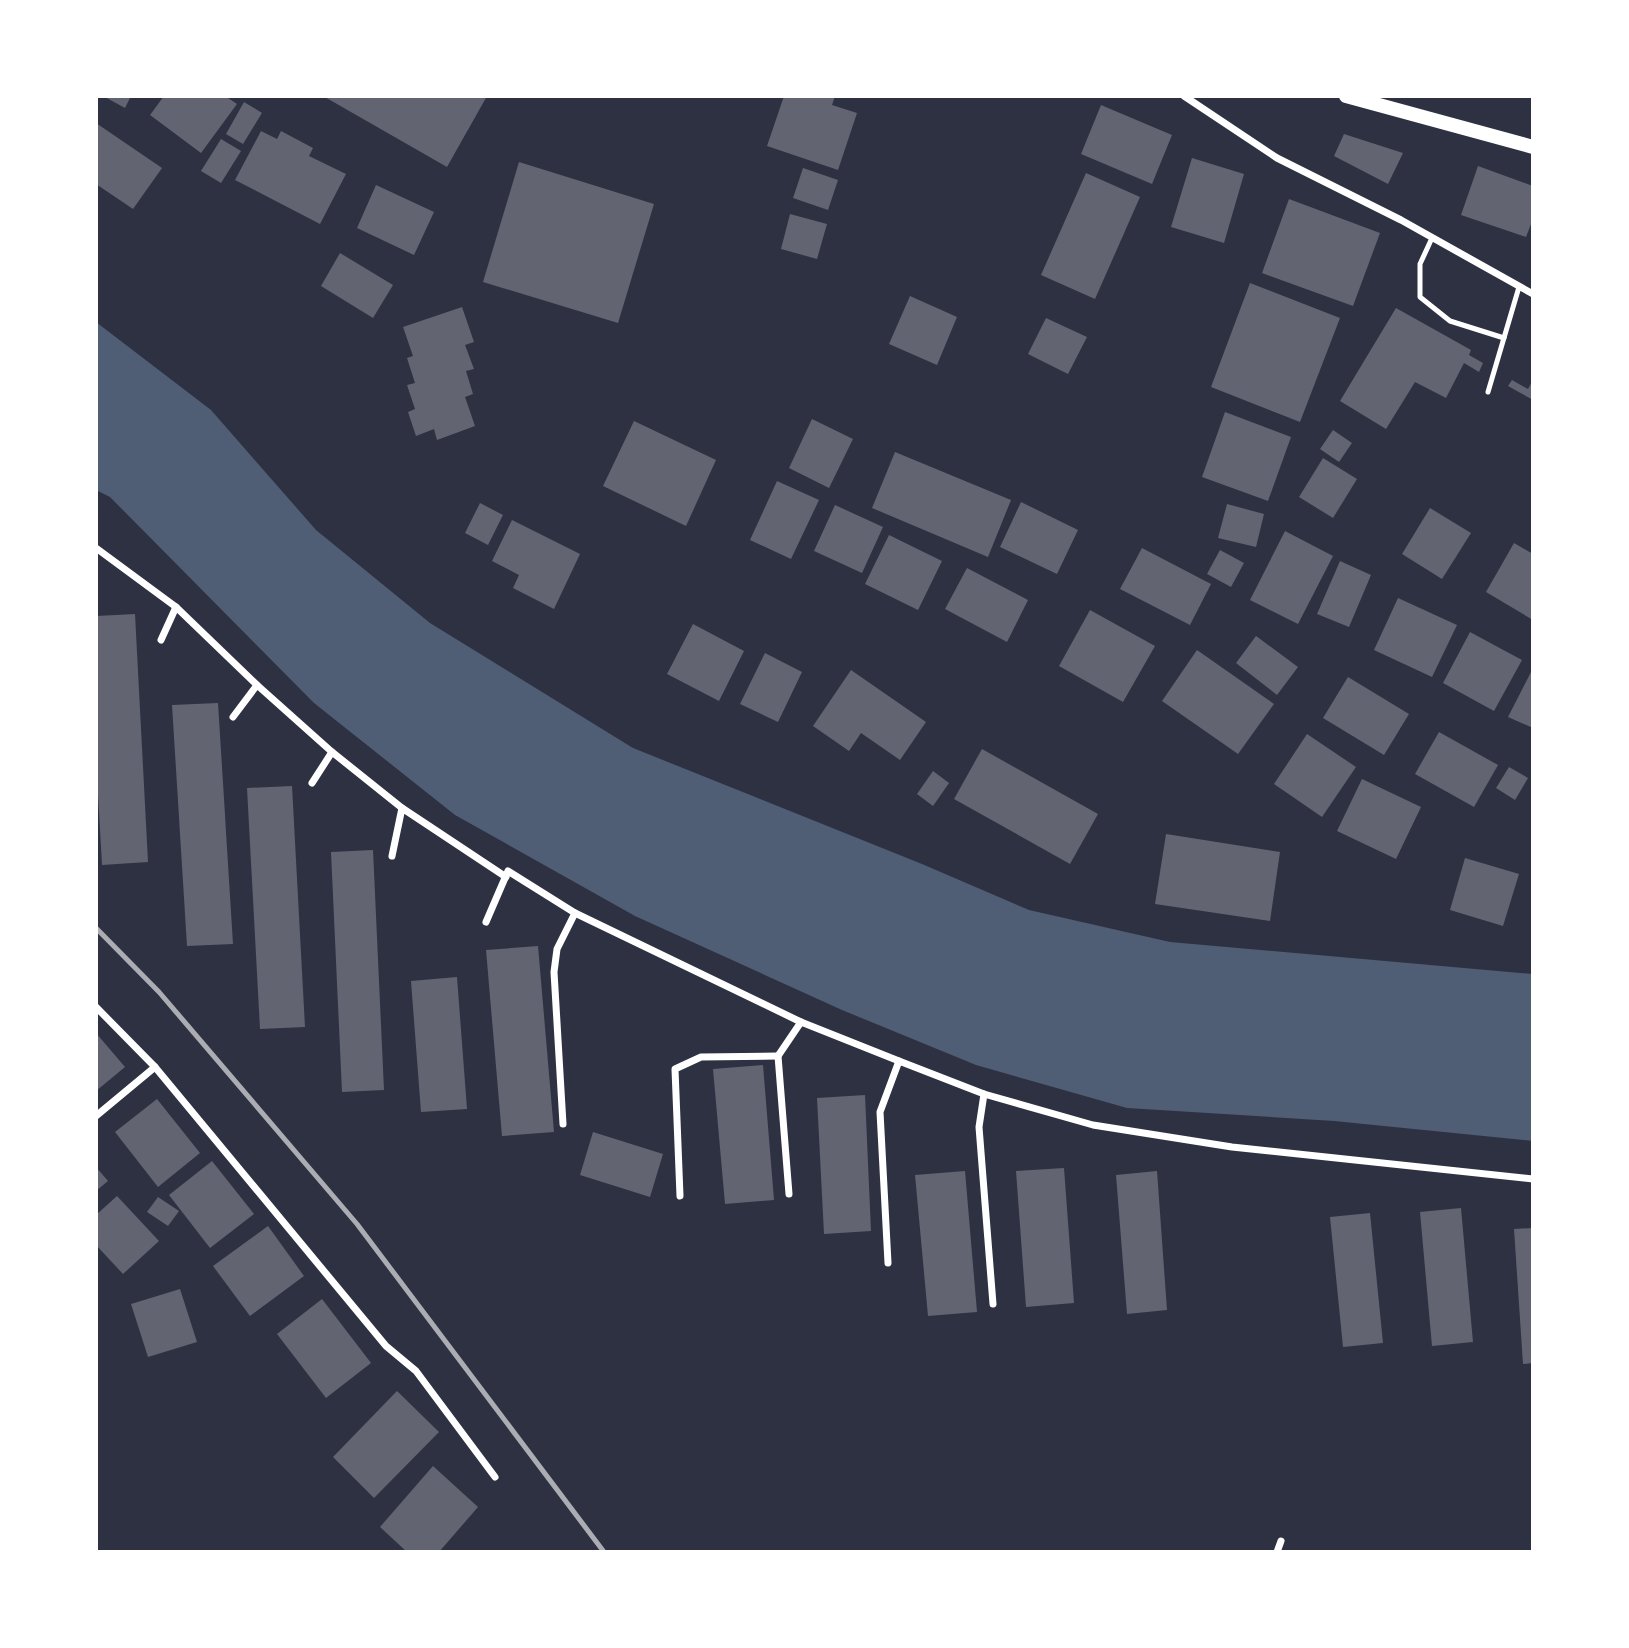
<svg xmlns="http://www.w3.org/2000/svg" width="1629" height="1648" viewBox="0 0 1629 1648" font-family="Figtree,sans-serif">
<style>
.water{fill:#4f5d75}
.building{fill:#626471}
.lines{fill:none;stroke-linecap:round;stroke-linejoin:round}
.service{stroke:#fff;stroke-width:5}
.minor{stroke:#fff;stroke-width:7}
.secondary{stroke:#fff;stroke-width:14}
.rail{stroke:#abadb3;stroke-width:5}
</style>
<rect width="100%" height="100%" fill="#2d3142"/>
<polygon class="water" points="96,322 211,410 316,530 430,623 633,748 922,864 1029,910 1170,942 1533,974 1533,1141 1334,1121 1127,1108 976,1065 842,1010 635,916 455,815 314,703 110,497 96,490"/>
<g class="building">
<polygon points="103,96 131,96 125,108"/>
<polygon points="164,96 225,96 237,104 201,153 150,115"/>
<polygon points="323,96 487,96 447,167"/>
<polygon points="784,96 835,96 832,105 857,113 838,170 767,146"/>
<polygon points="244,102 262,113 243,144 226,134"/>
<polygon points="1101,105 1172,135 1152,184 1081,154"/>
<polygon points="96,123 162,168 133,209 96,184"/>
<polygon points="261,131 277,139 281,131 313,148 309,156 346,174 320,224 235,180"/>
<polygon points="1344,134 1403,153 1388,184 1334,156"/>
<polygon points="221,139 241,151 221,183 201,171"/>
<polygon points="1192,158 1244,174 1224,243 1171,227"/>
<polygon points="519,162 654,204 618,323 483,282"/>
<polygon points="1478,166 1533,186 1533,219 1526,237 1461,215"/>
<polygon points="803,168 838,180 828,210 793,198"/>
<polygon points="1086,173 1140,197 1095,299 1041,275"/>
<polygon points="376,185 434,212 414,255 357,228"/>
<polygon points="1289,199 1380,233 1353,306 1262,273"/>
<polygon points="790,214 827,224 817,259 781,249"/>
<polygon points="340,253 393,285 373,318 321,286"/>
<polygon points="1250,283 1340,318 1300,422 1211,387"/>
<polygon points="910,296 957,317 937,365 889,344"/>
<polygon points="462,307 474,342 465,345 474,369 466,371 473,394 465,397 475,426 437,440 434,429 416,436 408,412 415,409 407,385 415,383 407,358 413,356 403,327"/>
<polygon points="1396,308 1471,350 1469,355 1483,363 1479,372 1464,363 1446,398 1415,382 1386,429 1340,401"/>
<polygon points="1046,318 1087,337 1068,374 1028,354"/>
<polygon points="1512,380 1528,389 1533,380 1533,400 1508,386"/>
<polygon points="1225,412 1291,437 1268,501 1202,477"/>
<polygon points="812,419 853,439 829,488 789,468"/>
<polygon points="634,421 716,460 686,526 603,486"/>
<polygon points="1333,430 1352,443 1339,462 1320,449"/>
<polygon points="895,452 1011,500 988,557 872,508"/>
<polygon points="1323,458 1357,479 1333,518 1299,497"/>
<polygon points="777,481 819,500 791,559 750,540"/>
<polygon points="1021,502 1078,530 1057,574 1000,547"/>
<polygon points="480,503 503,515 488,545 465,533"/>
<polygon points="1227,504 1264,514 1256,547 1218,538"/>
<polygon points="835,505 883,527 862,573 814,551"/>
<polygon points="1430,508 1471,533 1442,579 1402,554"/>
<polygon points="512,520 580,554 554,609 513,588 519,575 492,561"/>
<polygon points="1285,531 1333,556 1298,624 1250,600"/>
<polygon points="889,535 942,561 918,610 865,584"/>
<polygon points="1514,543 1533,554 1533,620 1486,592"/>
<polygon points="1142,548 1211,584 1190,625 1120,589"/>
<polygon points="1220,550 1244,563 1231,587 1207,574"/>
<polygon points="1340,561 1371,575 1349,627 1317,614"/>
<polygon points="967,568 1028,600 1007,642 945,609"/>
<polygon points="1398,598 1457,625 1432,677 1374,650"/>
<polygon points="1090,610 1155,646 1123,702 1059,666"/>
<polygon points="135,614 148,862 102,865 96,759 96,616"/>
<polygon points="693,624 744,651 719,701 667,674"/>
<polygon points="1470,632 1522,660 1494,711 1443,683"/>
<polygon points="1256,636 1298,667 1277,695 1236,663"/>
<polygon points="1197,650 1274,704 1238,754 1162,701"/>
<polygon points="765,653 802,672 778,722 740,704"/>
<polygon points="1533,668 1533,728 1508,717"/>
<polygon points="851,670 926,722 900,760 861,733 849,751 813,726"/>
<polygon points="1348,677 1409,714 1384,755 1323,718"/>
<polygon points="218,703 233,944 187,946 172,705"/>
<polygon points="1439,732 1498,765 1474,807 1415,774"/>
<polygon points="1307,734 1356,767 1322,817 1274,784"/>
<polygon points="982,749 1098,814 1070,864 954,799"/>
<polygon points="1509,767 1528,778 1515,800 1496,788"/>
<polygon points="933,771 949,783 933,806 917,794"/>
<polygon points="1362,779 1421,807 1396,859 1337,831"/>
<polygon points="292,786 305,1027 260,1029 247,788"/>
<polygon points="1166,834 1280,852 1270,921 1155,904"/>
<polygon points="373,850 384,1090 342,1092 331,852"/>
<polygon points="1465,858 1519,874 1503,926 1450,910"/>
<polygon points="538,946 554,1132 502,1136 486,950"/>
<polygon points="457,977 467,1109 421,1112 411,981"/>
<polygon points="96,1033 125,1067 96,1091"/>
<polygon points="763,1065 774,1200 725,1204 713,1069"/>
<polygon points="865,1095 871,1231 824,1234 817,1098"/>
<polygon points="157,1099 200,1153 158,1187 115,1132"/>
<polygon points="593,1132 663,1154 650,1197 580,1175"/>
<polygon points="212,1161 254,1214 210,1248 169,1195"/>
<polygon points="96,1167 108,1181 96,1191"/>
<polygon points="1064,1168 1074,1303 1026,1307 1016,1171"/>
<polygon points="965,1171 977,1312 928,1316 915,1175"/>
<polygon points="1157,1171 1167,1310 1127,1314 1116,1175"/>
<polygon points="117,1196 159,1241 123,1274 96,1245 96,1215"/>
<polygon points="158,1197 179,1211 168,1226 147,1212"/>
<polygon points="1461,1208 1473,1342 1432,1346 1420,1212"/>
<polygon points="1370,1213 1383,1343 1343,1347 1330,1217"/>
<polygon points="268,1226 304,1276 250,1316 213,1266"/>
<polygon points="1533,1228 1533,1363 1523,1364 1514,1229"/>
<polygon points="180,1289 197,1342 148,1357 131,1304"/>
<polygon points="322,1299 371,1363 326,1398 277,1334"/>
<polygon points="397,1391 439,1432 374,1498 333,1457"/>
<polygon points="433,1466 478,1507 439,1552 407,1552 380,1527"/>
</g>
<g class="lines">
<g class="service">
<polyline points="1432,238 1420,264 1420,297 1450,321 1504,338"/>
<polyline points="1488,392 1519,287"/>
</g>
<g class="minor">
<polyline points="1184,96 1277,158 1401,220 1533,294"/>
<polyline points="96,548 176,607"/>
<polyline points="161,640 176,607 257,685"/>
<polyline points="233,717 257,685 332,752"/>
<polyline points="312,783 332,752 402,808"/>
<polyline points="392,856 402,808 506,877"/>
<polyline points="486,922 508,871 575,913"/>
<polyline points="96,1007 155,1067 386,1346 416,1371 495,1477"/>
<polyline points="96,1116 155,1067"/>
<polyline points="563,1124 554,972 557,949 575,913 801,1022"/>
<polyline points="789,1194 778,1056 801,1022 899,1061"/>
<polyline points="680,1196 675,1069 701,1057 778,1056"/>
<polyline points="888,1263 880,1112 899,1061 984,1094"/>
<polyline points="993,1304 979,1127 984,1094 1093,1125 1232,1147 1533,1179"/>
<polyline points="1277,1552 1281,1541"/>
</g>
<polyline class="secondary" points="1346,96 1533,147"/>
<polyline class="rail" points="96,928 159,992 357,1224 604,1552"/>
</g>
<rect width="1629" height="1648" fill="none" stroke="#ffffff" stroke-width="196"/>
</svg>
